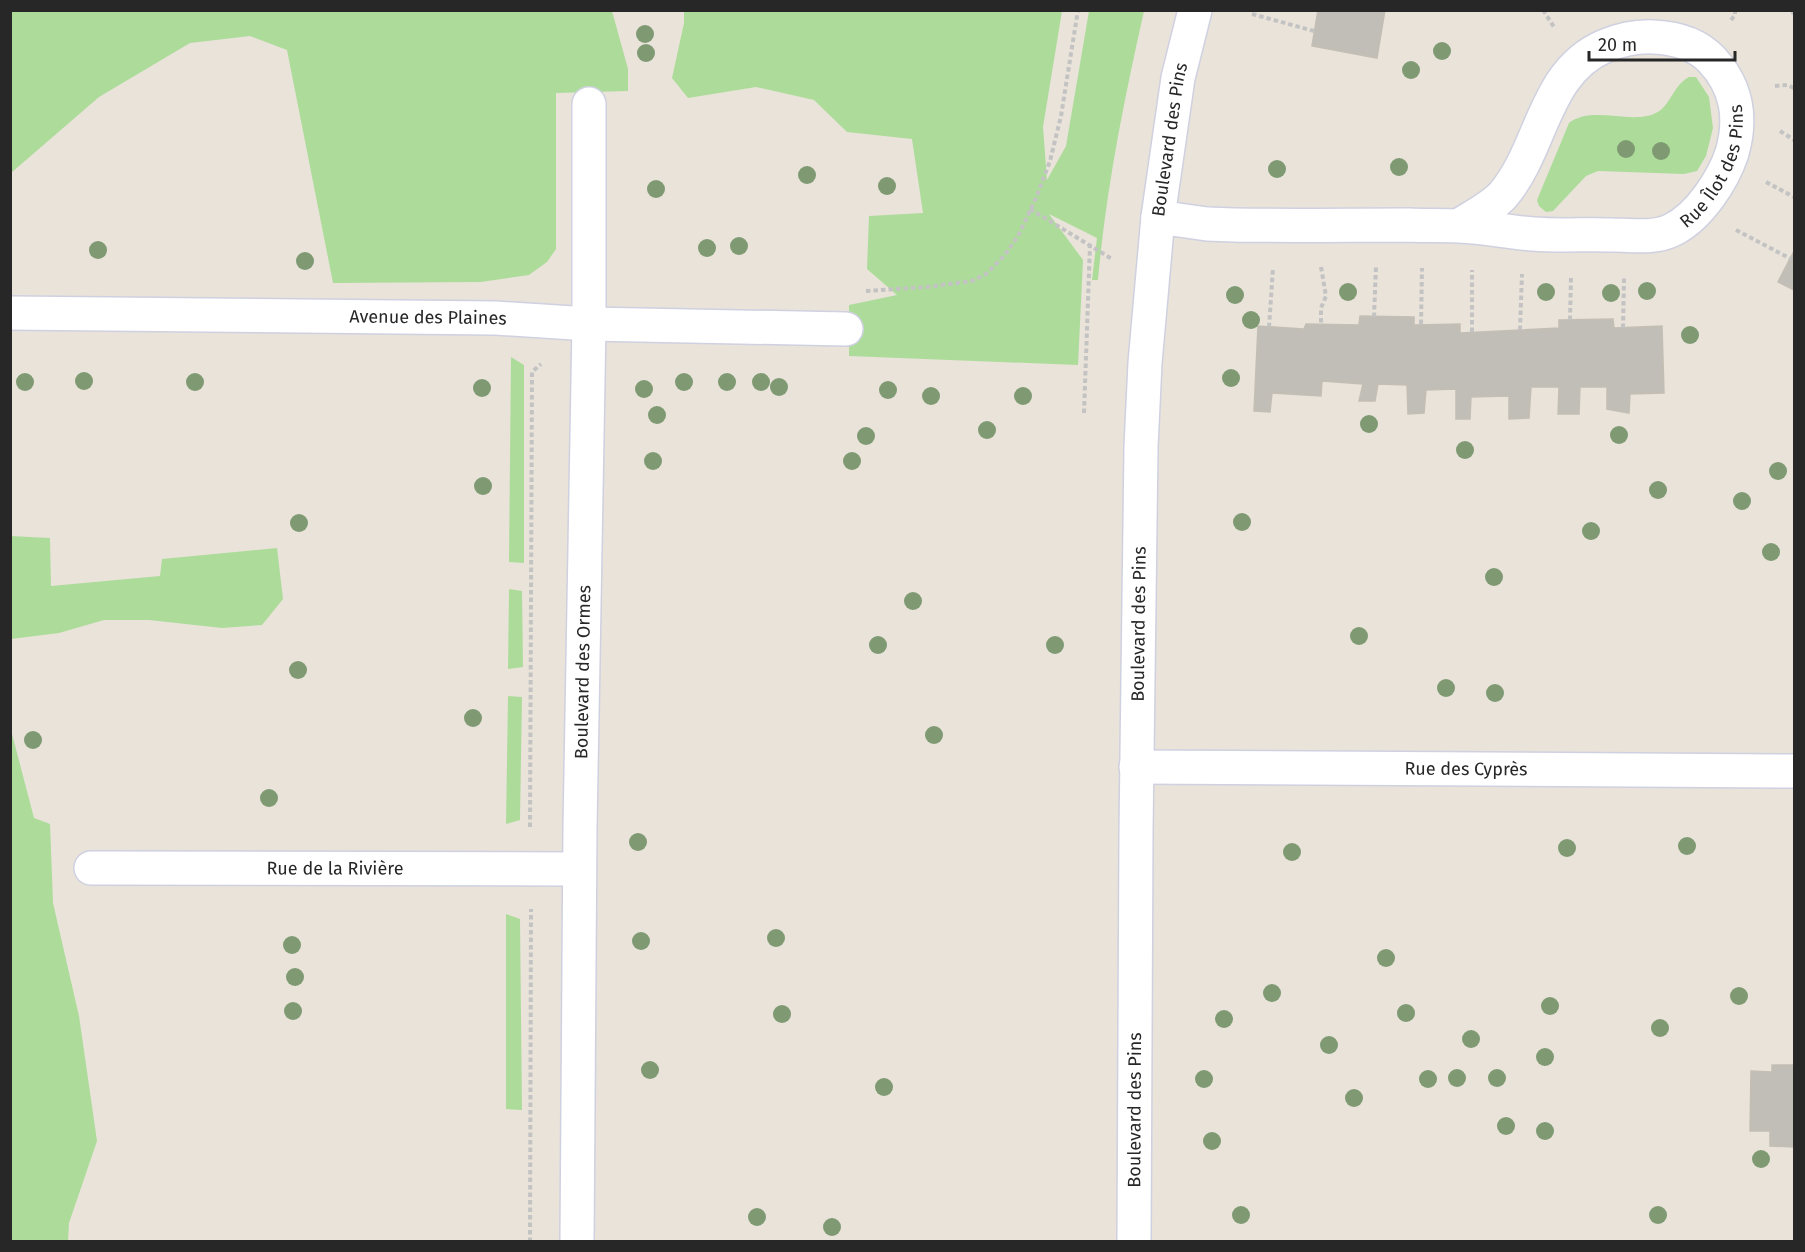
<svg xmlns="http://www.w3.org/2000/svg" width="1805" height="1252" viewBox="0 0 1805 1252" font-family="'Fira Sans',sans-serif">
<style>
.green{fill:#addc9a}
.building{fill:#c1bdb7;stroke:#c4bfb4;stroke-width:1.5}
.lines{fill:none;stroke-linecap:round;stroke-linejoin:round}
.minor-casing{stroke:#cfd1e0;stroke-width:36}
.path{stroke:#c3c3c3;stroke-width:4;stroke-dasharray:4.5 3;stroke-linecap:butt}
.minor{stroke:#fff;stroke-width:33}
.tree{fill:#7f9a73}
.labels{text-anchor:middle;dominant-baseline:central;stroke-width:4.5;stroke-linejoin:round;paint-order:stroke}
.street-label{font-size:18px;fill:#272727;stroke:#fff}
</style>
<rect width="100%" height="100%" fill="#e9e3da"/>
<g class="green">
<polygon points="11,11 612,11 628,69 628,91 556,93 556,249 547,262 529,275 481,282 333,283 287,50 250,36 190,43 99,97 11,173"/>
<path d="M684 11H1062L1043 127 1047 180 1066 146 1089 11H1144C1124 100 1106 189 1098 280H1092L1097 238 1049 214 1083 260 1078 365 849 356V305L897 295 867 269 869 216 923 213 912 139 847 132 814 100 756 87 688 98 672 78 684 23Z"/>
<path d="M1689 77H1696L1709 97 1713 128 1706 156 1697 171 1684 174 1598 171 1586 176 1553 211 1546 212 1539 206 1537 200 1569 123C1590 107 1622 121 1647 116 1671 112 1670 87 1689 77Z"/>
<polygon points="511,357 524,365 524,563 509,562"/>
<polygon points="10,536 50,538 51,586 160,576 162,559 277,548 283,599 262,625 222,628 149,620 104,620 59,633 11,639"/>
<polygon points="509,589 522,591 523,667 508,669"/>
<polygon points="508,696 522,697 520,820 506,824"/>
<polygon points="11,730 34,818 50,824 53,903 79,1016 97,1141 69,1223 68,1241 11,1241"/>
<polygon points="506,914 520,919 522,1110 506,1109"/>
</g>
<g class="building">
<polygon points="1318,10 1385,10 1377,58 1312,46"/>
<polygon points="1794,251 1794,290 1778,282"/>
<polygon points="1360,316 1414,317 1414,325 1460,324 1460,333 1559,328 1559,320 1613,319 1614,328 1662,326 1664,393 1630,394 1629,413 1607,409 1607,387 1580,387 1579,414 1558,414 1559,387 1531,387 1529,418 1509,419 1509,396 1471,397 1470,419 1456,419 1456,389 1426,390 1424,413 1408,414 1407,385 1378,384 1375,401 1359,401 1363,384 1322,381 1321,396 1272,393 1270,412 1254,411 1258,326 1304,329 1306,324 1359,325"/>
<polygon points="1772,1065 1794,1065 1794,1147 1770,1146 1770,1131 1750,1131 1751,1071 1772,1072"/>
</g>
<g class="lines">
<defs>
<g id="minor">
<path id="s1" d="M1158 217 1207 224 1234 225C1292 226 1351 225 1409 225 1425 226 1442 225 1459 226 1484 227 1508 232 1533 234 1560 236 1587 234 1613 235 1633 235 1654 239 1672 230 1699 217 1723 180 1732 153 1742 118 1737 87 1712 60 1697 44 1675 38 1654 37 1637 36 1620 40 1605 46 1543 72 1543 148 1503 195 1491 208 1474 216 1458 226"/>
<path id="s2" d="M10 313 495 318 589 324 846 329"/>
<path id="s3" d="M1136 767 1794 771"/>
<path id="s4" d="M91 868 579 869"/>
<path id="s5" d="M577 1242 580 828 589 324V104"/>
<path id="s6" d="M1134 1242 1136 832 1141 447 1145 363 1158 217 1178 78 1195 10"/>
</g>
</defs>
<use href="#minor" class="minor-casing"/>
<g class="path">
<polyline points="1543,10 1554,27"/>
<polyline points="1792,10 1794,15"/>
<polyline points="1252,14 1314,31"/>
<polyline points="1731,20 1735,15 1735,10"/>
<polyline points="1775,86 1787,85 1794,88"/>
<polyline points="1780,131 1794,140"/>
<polyline points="1766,182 1794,197"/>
<polyline points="1030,209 1112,259"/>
<polyline points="1736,230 1791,259"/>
<polyline points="1321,267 1326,296 1321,308 1321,324"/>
<polyline points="866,291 927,287 972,281 986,274 1005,255 1018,236 1036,198 1050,161 1061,116 1078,10"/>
<polyline points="1374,317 1376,266"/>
<polyline points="1570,320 1571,276"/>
<polyline points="1421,324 1422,268"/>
<polyline points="1269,327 1273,268"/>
<polyline points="1623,328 1624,278"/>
<polyline points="1520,330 1522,274"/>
<polyline points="1472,332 1472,270"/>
<polyline points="1084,413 1090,245"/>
<polyline points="530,827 532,372 541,364"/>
<polyline points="530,1242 531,909"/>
</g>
<use href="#minor" class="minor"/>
</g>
<g class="tree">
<circle cx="645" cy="34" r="9"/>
<circle cx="1442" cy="51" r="9"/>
<circle cx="646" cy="53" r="9"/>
<circle cx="1411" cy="70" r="9"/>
<circle cx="1626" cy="149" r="9"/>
<circle cx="1661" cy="151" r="9"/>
<circle cx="1399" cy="167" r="9"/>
<circle cx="1277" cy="169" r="9"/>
<circle cx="807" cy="175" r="9"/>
<circle cx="887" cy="186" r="9"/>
<circle cx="656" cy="189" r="9"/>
<circle cx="739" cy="246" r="9"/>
<circle cx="707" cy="248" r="9"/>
<circle cx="98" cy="250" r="9"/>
<circle cx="305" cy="261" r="9"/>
<circle cx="1647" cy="291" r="9"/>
<circle cx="1348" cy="292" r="9"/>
<circle cx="1546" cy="292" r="9"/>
<circle cx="1611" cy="293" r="9"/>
<circle cx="1235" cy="295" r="9"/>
<circle cx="1251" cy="320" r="9"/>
<circle cx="1690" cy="335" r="9"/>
<circle cx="1231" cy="378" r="9"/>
<circle cx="84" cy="381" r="9"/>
<circle cx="25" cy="382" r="9"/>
<circle cx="195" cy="382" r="9"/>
<circle cx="684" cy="382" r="9"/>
<circle cx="727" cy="382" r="9"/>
<circle cx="761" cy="382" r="9"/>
<circle cx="779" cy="387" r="9"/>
<circle cx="482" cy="388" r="9"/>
<circle cx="644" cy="389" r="9"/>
<circle cx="888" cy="390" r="9"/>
<circle cx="931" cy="396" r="9"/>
<circle cx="1023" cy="396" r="9"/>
<circle cx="657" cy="415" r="9"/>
<circle cx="1369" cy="424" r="9"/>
<circle cx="987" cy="430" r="9"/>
<circle cx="1619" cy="435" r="9"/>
<circle cx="866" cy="436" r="9"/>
<circle cx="1465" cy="450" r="9"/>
<circle cx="653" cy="461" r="9"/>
<circle cx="852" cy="461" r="9"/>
<circle cx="1778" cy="471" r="9"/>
<circle cx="483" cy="486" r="9"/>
<circle cx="1658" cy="490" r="9"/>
<circle cx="1742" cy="501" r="9"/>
<circle cx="1242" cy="522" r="9"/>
<circle cx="299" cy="523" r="9"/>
<circle cx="1591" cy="531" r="9"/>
<circle cx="1771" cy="552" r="9"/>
<circle cx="1494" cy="577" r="9"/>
<circle cx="913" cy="601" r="9"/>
<circle cx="1359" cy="636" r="9"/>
<circle cx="878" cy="645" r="9"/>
<circle cx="1055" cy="645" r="9"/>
<circle cx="298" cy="670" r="9"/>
<circle cx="1446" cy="688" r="9"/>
<circle cx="1495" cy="693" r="9"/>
<circle cx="473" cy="718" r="9"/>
<circle cx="934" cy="735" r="9"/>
<circle cx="33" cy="740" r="9"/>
<circle cx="269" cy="798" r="9"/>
<circle cx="638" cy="842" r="9"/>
<circle cx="1687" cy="846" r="9"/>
<circle cx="1567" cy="848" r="9"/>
<circle cx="1292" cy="852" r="9"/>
<circle cx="776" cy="938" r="9"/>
<circle cx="641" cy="941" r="9"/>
<circle cx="292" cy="945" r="9"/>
<circle cx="1386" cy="958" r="9"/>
<circle cx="295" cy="977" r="9"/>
<circle cx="1272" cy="993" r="9"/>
<circle cx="1739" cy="996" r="9"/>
<circle cx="1550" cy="1006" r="9"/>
<circle cx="293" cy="1011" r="9"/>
<circle cx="1406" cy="1013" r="9"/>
<circle cx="782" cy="1014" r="9"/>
<circle cx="1224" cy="1019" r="9"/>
<circle cx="1660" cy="1028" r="9"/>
<circle cx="1471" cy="1039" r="9"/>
<circle cx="1329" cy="1045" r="9"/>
<circle cx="1545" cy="1057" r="9"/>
<circle cx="650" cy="1070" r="9"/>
<circle cx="1457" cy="1078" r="9"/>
<circle cx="1497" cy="1078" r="9"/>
<circle cx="1204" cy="1079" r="9"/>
<circle cx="1428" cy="1079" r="9"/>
<circle cx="884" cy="1087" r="9"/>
<circle cx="1354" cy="1098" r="9"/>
<circle cx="1506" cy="1126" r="9"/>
<circle cx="1545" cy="1131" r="9"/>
<circle cx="1212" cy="1141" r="9"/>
<circle cx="1761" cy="1159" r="9"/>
<circle cx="1241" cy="1215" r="9"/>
<circle cx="1658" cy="1215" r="9"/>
<circle cx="757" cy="1217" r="9"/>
<circle cx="832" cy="1227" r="9"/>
</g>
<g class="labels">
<g class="street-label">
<text stroke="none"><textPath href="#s6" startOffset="1104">Boulevard des Pins</textPath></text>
<text stroke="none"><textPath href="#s1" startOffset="596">Rue Îlot des Pins</textPath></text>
<text stroke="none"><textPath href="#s2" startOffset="418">Avenue des Plaines</textPath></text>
<text stroke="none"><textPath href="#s6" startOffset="618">Boulevard des Pins</textPath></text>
<text stroke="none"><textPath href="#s5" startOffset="570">Boulevard des Ormes</textPath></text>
<text stroke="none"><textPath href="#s3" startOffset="330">Rue des Cyprès</textPath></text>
<text stroke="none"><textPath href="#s4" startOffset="244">Rue de la Rivière</textPath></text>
<text stroke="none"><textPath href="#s6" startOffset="132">Boulevard des Pins</textPath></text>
</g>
</g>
<rect width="1805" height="1252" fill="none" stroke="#272727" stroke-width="24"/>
<path d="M1589 51v9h146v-9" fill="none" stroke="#272727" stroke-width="3"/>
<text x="1598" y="51" font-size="18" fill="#272727" stroke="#ffffff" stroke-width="4.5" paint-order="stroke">20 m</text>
</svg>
